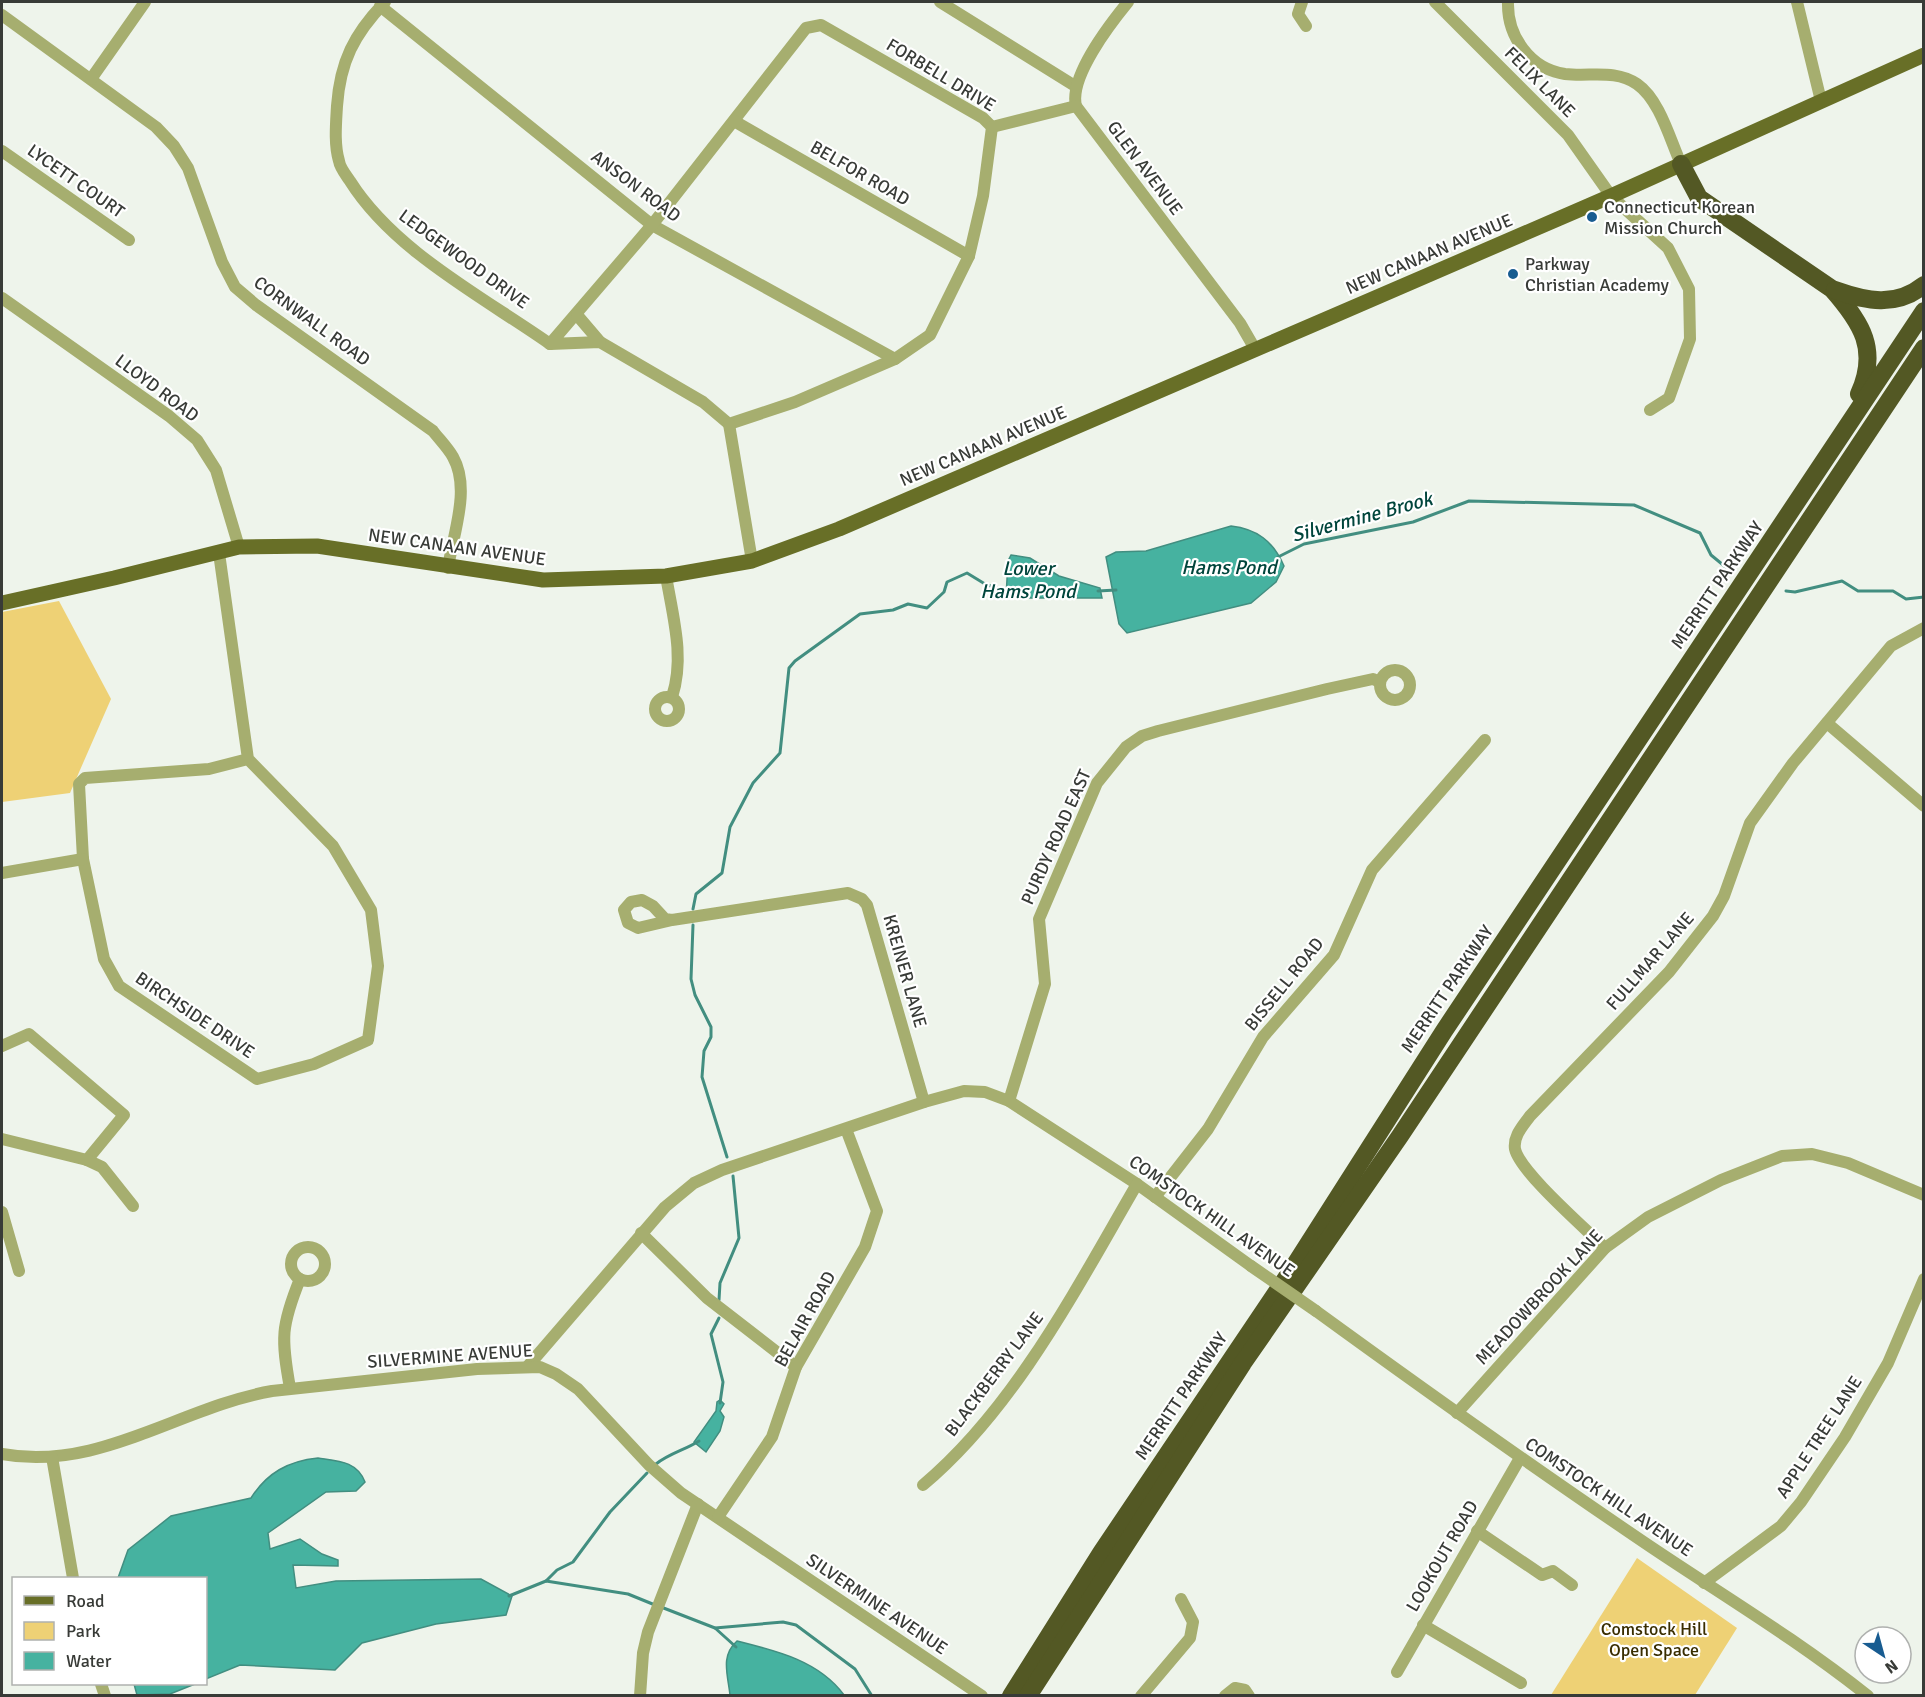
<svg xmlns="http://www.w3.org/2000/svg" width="1925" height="1697" viewBox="0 0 1925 1697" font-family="Signika,sans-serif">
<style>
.green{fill:#eed175}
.water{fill:#46b2a0;stroke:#428e80;stroke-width:1.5}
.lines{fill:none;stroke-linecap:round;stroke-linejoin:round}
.stream{stroke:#428e80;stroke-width:3}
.minor{stroke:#a6ae6f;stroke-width:12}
.major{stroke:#686f27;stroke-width:15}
.highway{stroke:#535824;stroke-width:18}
.minor-bridge{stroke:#a6ae6f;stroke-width:12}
.poi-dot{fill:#185c91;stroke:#fff;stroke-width:2}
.labels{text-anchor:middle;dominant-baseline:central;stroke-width:4.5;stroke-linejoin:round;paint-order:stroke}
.street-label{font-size:18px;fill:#383b37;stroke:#fff}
.poi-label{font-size:18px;fill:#383b37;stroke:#fff;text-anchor:start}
.park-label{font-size:18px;fill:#392d00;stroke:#fff}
.water-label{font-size:20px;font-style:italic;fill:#00453c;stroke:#fff}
</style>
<rect width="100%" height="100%" fill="#eef4eb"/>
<g class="green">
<polygon points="59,601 111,699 70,793 2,802 2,612"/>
<polygon points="1637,1558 1737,1628 1695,1695 1551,1695"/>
</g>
<g class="water">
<path d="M1231 526C1257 529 1273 541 1284 566L1276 582 1251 603 1127 633 1119 624 1106 557 1116 552 1146 551Z"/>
<polygon points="1011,555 1030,558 1059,576 1100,588 1102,598 1006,598 1008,561"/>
<polygon points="720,1400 724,1404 720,1411 724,1417 720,1431 706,1452 694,1442 716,1411 717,1402"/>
<path d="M318 1458C338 1461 357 1461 365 1482L356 1491 326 1492 268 1533 270 1549 300 1539 322 1554 338 1560V1566L293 1565 296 1588 336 1581 481 1579 512 1596 506 1615 436 1624 362 1643 335 1670 240 1665 206 1679V1578H118L128 1550 171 1516 251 1498C267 1473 288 1461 318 1458Z"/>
<path d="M737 1641C777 1651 819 1661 844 1695H730C728 1675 720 1656 737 1641Z"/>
<polygon points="134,1684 195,1684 170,1694 137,1695"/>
</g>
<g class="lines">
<g class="stream">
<polyline points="1278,557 1304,544 1413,522 1469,501 1634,505 1700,533 1711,555 1728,569"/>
<polyline points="1098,591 1116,590"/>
<polyline points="1786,591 1795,592 1842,581 1858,591 1893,591 1906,599 1924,597"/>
<polyline points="693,909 696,894 722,873 730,827 753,783 780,753 789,668 795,661 860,614 893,610 908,604 927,608 944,592 947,582 967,573 985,584 1008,592"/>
<polyline points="693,925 691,979 695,995 711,1027 711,1037 704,1051 702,1077 727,1157"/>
<polyline points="719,1300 720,1283 739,1238 733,1176"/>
<polyline points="719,1318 711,1334 723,1382 720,1403"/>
<path d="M656 1464C670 1453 685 1450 699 1441"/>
<polyline points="546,1581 557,1570 573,1562 610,1512 647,1473"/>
<polyline points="509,1596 546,1581 628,1594 655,1605"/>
<polyline points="661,1607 715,1628 783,1622 796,1625 855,1669 872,1696"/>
<polyline points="715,1628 736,1647"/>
</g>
<g class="minor">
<path d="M385 2C354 34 340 62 337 106 336 124 334 144 339 161 340 168 346 175 350 181 394 251 483 297 550 344"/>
<polyline points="940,2 1075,86"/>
<path d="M1128 2C1110 24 1069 77 1076 106L1240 323 1255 349"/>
<polyline points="1302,2 1298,14 1306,26"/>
<polyline points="1435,2 1568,135 1611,196 1668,248 1689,289 1690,339 1669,398 1650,410"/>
<path d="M1508 2C1507 36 1530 69 1565 74 1590 77 1615 69 1637 84 1660 100 1670 140 1681 164"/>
<polyline points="1797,2 1821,101"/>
<polyline points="380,6 652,225 895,359"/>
<path d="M2 15 156 127 174 146 188 168 222 262 235 287 256 305 433 431C439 439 448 448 453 457 471 489 453 534 448 568"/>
<polygon points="821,25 983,118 992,127 983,196 969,256 930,335 895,359 795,402 729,424 703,402 600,342 550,344 652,225 806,28"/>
<polyline points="91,79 145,2"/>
<polyline points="734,121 969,256"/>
<polyline points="992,127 1076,106"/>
<polyline points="2,151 129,240"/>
<polyline points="2,298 169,416 197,440 216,470 239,547"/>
<polyline points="577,315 600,342"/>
<polyline points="729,424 752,561"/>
<polyline points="219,553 248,759 333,846 371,910 378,966 368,1040 314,1064 257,1079 119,986 104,959 83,859 79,784 85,778 209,769 248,759"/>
<path d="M666 576C673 617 685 658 672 697"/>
<circle cx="1395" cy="685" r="15"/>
<circle cx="667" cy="709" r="12"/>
<polyline points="1827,723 1924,806"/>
<polyline points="2,873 83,859"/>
<polyline points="672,920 638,928 628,923 624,910 631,902 642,900 653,906 665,919 672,920 848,893 862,899 867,905 924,1102"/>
<polyline points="2,1046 29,1034 124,1115 87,1160"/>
<polyline points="1009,1101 1045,984 1039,919 1097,783 1126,747 1142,736 1158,731 1327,689 1373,679 1380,682"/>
<polyline points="2,1139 87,1160 102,1167 133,1206"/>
<polyline points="1155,1197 1208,1129 1263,1037 1334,955 1372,870 1485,740"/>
<polyline points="2,1212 19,1271"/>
<polyline points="641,1233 707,1298 796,1367"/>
<circle cx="308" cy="1264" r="17"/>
<path d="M1605 1248C1585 1228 1520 1172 1515 1149 1513 1136 1523 1126 1530 1116L1669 972 1713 916 1724 896 1750 823 1793 763 1891 646 1924 628"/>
<path d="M1316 1311C1426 1391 1537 1470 1651 1547 1724 1596 1799 1641 1868 1696"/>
<polyline points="528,1366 665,1207 694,1183 722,1170 924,1102 964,1091 985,1092 1009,1101 1137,1184 1251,1266"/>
<path d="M290 1388C281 1338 281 1326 300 1279"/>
<polyline points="1457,1413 1605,1248 1648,1217 1721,1180 1782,1156 1812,1154 1848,1163 1924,1195"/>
<path d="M2 1454C99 1472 180 1407 272 1391L477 1369 540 1367 556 1374 578 1389 649 1465 681 1493 982 1696"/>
<polyline points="52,1457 73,1578"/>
<path d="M923 1485C1015 1408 1077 1287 1137 1184"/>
<polyline points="718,1517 772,1437 796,1367 865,1247 877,1211 846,1129"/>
<polyline points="1477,1531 1542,1575 1553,1571 1572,1585"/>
<polyline points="1704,1583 1781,1526 1801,1502 1845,1437 1888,1363 1924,1279"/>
<polyline points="1423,1625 1521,1683"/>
<polyline points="1397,1672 1520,1458"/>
<polyline points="101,1684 105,1696"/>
<polyline points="640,1696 643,1653 648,1632 698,1504"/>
<polyline points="1141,1696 1190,1638 1193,1622 1181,1599"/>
<polyline points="1225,1696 1235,1688 1245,1690 1249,1696"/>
</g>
<polyline class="major" points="2,603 114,578 239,547 317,546 543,580 666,576 752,561 839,529 1331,317 1611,196 1924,55"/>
<g class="highway">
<path d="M1681 164 1699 198 1832 289C1862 323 1879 350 1859 394"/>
<path d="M1835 290C1866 301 1895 308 1924 285"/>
<polyline points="1011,1696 1101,1553 1289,1274 1444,1031 1924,311"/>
<polyline points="1028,1696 1243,1363 1400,1136 1924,348"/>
</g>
<polyline class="minor-bridge" points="1251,1266 1316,1311"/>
</g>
<g class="poi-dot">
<circle cx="1592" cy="217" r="6"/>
<circle cx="1513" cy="274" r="6"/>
</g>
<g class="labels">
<g class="street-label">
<text transform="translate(941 75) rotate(31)">FORBELL DRIVE</text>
<text transform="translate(1540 82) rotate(45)">FELIX LANE</text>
<text transform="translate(1145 168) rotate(53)">GLEN AVENUE</text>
<text transform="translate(860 173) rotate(30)">BELFOR ROAD</text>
<text transform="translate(76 181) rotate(35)">LYCETT COURT</text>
<text transform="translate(636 186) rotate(37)">ANSON ROAD</text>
<text transform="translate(1429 254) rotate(-23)">NEW CANAAN AVENUE</text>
<text transform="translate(464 259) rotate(36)">LEDGEWOOD DRIVE</text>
<text transform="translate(312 321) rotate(36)">CORNWALL ROAD</text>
<text transform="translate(157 388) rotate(37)">LLOYD ROAD</text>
<text transform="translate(983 446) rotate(-23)">NEW CANAAN AVENUE</text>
<text transform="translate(457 547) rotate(8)">NEW CANAAN AVENUE</text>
<text transform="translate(1717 585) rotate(-56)">MERRITT PARKWAY</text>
<text transform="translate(1056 837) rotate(-66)">PURDY ROAD EAST</text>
<text transform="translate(1650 961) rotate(-49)">FULLMAR LANE</text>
<text transform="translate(905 971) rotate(74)">KREINER LANE</text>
<text transform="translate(1284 984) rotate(-51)">BISSELL ROAD</text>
<text transform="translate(1447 989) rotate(-56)">MERRITT PARKWAY</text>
<text transform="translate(195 1015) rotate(34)">BIRCHSIDE DRIVE</text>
<text transform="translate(1212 1216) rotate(35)">COMSTOCK HILL AVENUE</text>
<text transform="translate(1539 1297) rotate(-47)">MEADOWBROOK LANE</text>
<text transform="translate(805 1319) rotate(-61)">BELAIR ROAD</text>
<text transform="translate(450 1356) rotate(-4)">SILVERMINE AVENUE</text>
<text transform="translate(994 1374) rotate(-53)">BLACKBERRY LANE</text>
<text transform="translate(1181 1396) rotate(-56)">MERRITT PARKWAY</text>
<text transform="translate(1819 1437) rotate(-57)">APPLE TREE LANE</text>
<text transform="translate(1609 1497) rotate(34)">COMSTOCK HILL AVENUE</text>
<text transform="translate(1442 1556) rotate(-60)">LOOKOUT ROAD</text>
<text transform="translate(877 1604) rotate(34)">SILVERMINE AVENUE</text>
</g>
<g class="poi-label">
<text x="1604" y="207">Connecticut Korean<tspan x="1604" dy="21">Mission Church</tspan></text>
<text x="1525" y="264">Parkway<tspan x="1525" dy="21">Christian Academy</tspan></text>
</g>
<g class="park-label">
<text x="1654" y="1629">Comstock Hill<tspan x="1654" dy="21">Open Space</tspan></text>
</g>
<g class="water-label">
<text transform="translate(1362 517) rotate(-15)">Silvermine Brook</text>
<text x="1229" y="567">Hams Pond</text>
<text x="1028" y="568">Lower<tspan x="1028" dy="23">Hams Pond</tspan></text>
</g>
</g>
<rect width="1925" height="1697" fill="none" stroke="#383b37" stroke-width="6"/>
<rect x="12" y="1577" width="195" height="108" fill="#ffffff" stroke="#afb1af" stroke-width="1.5"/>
<rect x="24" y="1596" width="30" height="9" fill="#686f27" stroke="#afb1af" stroke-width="1.5"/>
<text x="66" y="1607" font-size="18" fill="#383b37">Road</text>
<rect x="24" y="1622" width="30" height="18" fill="#eed175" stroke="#afb1af" stroke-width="1.5"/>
<text x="66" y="1637" font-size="18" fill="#383b37">Park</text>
<rect x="24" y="1652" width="30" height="18" fill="#46b2a0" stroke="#afb1af" stroke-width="1.5"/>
<text x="66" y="1667" font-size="18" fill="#383b37">Water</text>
<g transform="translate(1883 1655) rotate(144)"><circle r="28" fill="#ffffff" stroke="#afb1af" stroke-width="1.5"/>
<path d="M0-4.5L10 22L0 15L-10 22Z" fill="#185c91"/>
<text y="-9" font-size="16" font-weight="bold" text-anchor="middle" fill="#383b37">N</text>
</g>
</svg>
